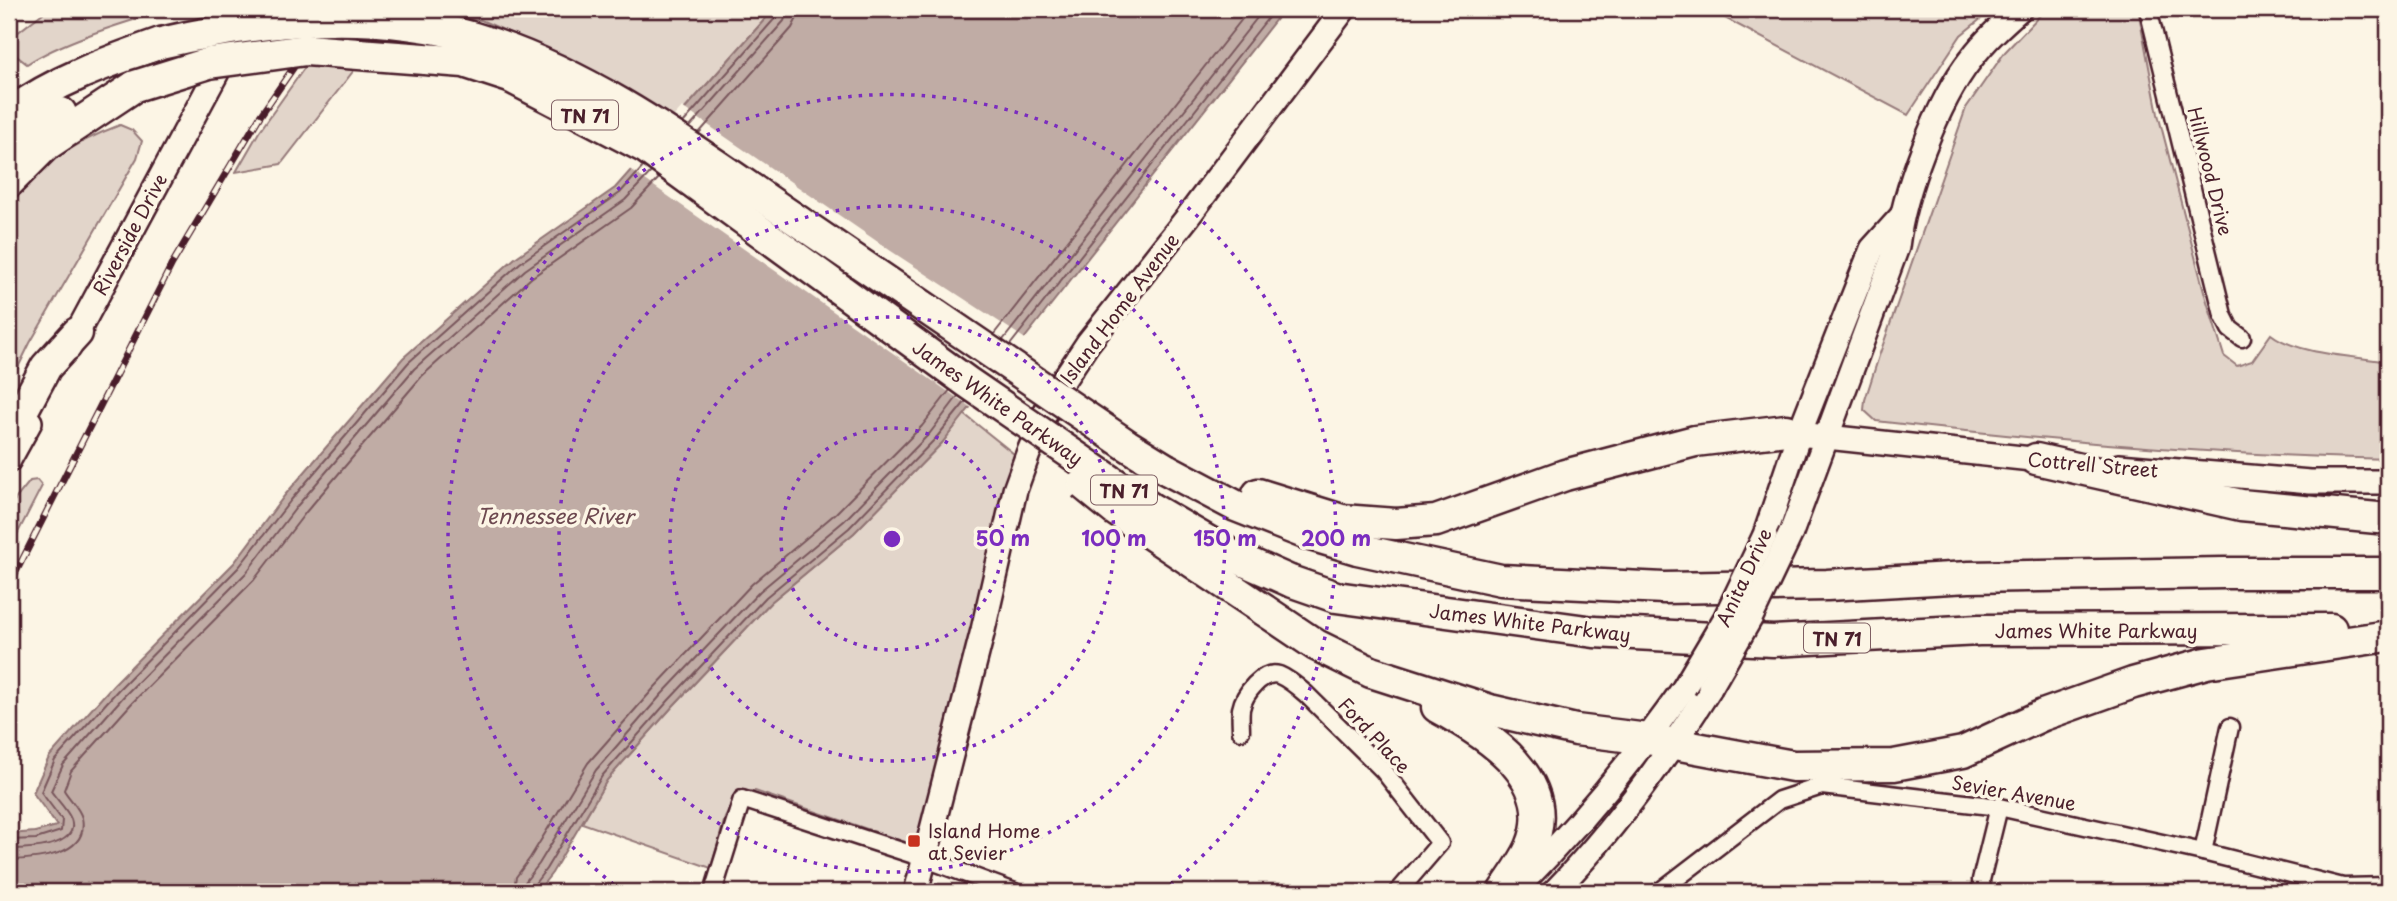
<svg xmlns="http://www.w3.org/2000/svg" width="2397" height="901" viewBox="0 0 2397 901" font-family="'Playpen Sans',sans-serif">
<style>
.green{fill:#e2d5ca;stroke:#967a7a;stroke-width:2}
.water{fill:#c0aca5;stroke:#917474;stroke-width:2}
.pier{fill:#fcf5e5}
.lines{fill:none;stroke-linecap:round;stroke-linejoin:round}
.shore{stroke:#79575c;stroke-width:2}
.street-casing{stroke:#4a1f2b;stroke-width:21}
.secondary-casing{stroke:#4a1f2b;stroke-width:28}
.highway-casing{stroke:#4a1f2b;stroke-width:35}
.street{stroke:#fcf5e5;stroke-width:16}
.secondary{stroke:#fcf5e5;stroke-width:23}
.highway{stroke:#fcf5e5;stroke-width:30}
.rail-casing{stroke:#4a1f2b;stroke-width:7}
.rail{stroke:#fcf5e5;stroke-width:4.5;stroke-dasharray:13;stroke-linecap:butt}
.secondary-bridge-casing{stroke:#4a1f2b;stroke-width:28;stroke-linecap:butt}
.highway-bridge-casing{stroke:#4a1f2b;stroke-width:35;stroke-linecap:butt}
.secondary-bridge{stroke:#fcf5e5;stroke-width:23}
.highway-bridge{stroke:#fcf5e5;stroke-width:30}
.ring{fill:none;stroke:#7b2cbf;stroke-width:3.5;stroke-dasharray:3.5 7}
.poi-dot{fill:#c8321e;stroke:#fcf5e5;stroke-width:2.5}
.labels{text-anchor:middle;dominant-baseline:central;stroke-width:7;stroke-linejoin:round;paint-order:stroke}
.shield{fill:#fcf5e5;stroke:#7f5f63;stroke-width:2}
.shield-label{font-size:18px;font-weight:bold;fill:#4a1f2b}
.street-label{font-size:19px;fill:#4a1f2b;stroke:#fcf5e5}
.poi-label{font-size:19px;fill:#4a1f2b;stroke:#fcf5e5;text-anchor:start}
.water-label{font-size:21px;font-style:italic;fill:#6d4950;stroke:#fcf5e5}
.centre{fill:#7b2cbf;stroke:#fcf5e5;stroke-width:3.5}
.ring-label{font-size:21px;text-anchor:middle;font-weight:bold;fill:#7b2cbf;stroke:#fcf5e5;stroke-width:7;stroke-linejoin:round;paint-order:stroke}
</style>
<rect width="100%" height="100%" fill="#fcf5e5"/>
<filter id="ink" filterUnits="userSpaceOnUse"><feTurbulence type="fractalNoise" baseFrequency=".0143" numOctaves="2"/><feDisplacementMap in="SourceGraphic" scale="14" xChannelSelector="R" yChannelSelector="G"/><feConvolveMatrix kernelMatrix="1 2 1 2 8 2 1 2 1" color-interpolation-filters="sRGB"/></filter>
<g filter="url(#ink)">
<g class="green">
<path d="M48 9H169C127 22 64 40 27 64L14 54 9 44 12 37Z"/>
<polygon points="346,9 774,9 675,120 574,61 481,20 400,11 281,164 236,172 259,132"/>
<polygon points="1708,9 1993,9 1961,35 1908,115"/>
<path d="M2046 9H2138L2158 114 2205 295 2224 356 2237 366 2252 361 2271 334C2298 355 2355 356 2388 362V459C2217 455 2046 441 1876 421L1864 410 1865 400 1879 356 1966 108 2005 52Z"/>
<path d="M120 125 132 130 142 141 137 158 30 343 9 386V203C37 166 77 141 120 125Z"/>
<path d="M964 414 1014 454C980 585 952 716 917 846L755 791 739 792 725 818 711 868 582 823 607 780 674 705 771 602 854 533 942 443Z"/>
<polygon points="37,480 42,486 9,550 9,507 30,481"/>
</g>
<polygon class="water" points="774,9 1284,9 942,443 854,533 771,602 674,705 607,780 552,873 537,892 9,892 9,834 35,832 57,826 33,793 49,757 113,685 234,563 285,495 403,358 515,258 615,188"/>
<polygon class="pier" points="682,107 891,251 1027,340 973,409 628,168"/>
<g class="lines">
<g class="shore">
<polyline points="683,123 777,16 779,9"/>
<polyline points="690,127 784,21 788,9"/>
<polyline points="699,133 792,28 797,18 798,9"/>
<polyline points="994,334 1250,9"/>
<polyline points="1003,340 1264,9"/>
<polyline points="1010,345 1275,9"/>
<polyline points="9,840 36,839 61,831 62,820 41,792 55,760 118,690 239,567 291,500 408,363 520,263 620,193 643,167"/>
<path d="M9 849C25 849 81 848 71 819 67 809 57 800 51 791L63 765 124 696 246 573 298 505 414 369 525 270 625 200 651 172"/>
<path d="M9 860C33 859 90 857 82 818 79 807 69 799 64 790L71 771 132 703 254 580 306 512 422 376 531 278 631 208 659 178"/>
<polyline points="513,892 516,877 530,858 588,763 655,687 752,584 836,513 922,426 950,390"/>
<polyline points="523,892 525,882 539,864 596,770 662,694 760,591 844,521 930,433 958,396"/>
<polyline points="532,892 533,886 546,869 602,776 669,700 766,597 849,528 936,438 966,401"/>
</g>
<defs>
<g id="street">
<polyline points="2148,9 2223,315 2230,329 2242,338"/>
<path d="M1241 731C1241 724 1240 716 1241 709 1244 694 1262 670 1279 675 1289 679 1298 687 1306 694L1383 770 1440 843 1398 892"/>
<polyline points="2203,852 2230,727"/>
<polyline points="713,892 742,799 926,859 1015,892"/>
<polyline points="1659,892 1779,800 1822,786 1999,807 2203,852 2343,887 2388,886"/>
<polyline points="1982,892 1981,880 1999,807"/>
</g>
<g id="secondary">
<polyline points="69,348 251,9"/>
<polyline points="1799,434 2050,461"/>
<polyline points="9,460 30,422"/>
<polyline points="2119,466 2310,482 2388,482"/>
<path d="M1791 533 1897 247C1903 193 1937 102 1971 59 1985 40 2003 24 2020 9"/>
<polyline points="1765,535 1799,434 1872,249 1900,218"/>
<path d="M1516 889C1578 827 1634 759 1684 688"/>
<polyline points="916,892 983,630 1015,490 1028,454 1052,397 1088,343 1187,218 1344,9"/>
<path d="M1554 892C1614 830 1664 761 1710 688"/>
</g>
<g id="highway">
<path d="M9 114C56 80 107 62 161 43"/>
<polyline points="9,147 61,113"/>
<polyline points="9,182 45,146 135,86"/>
<polyline points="9,436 46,367 77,333"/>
<polyline points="2036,459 2241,505 2388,519"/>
<polyline points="1166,469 1236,506 1307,534 1357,549 1501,580 1664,588 1827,585 1969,577 2224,573 2388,573"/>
<polyline points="1258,494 1342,520 1396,524 1436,521 1565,475 1695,441 1786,430 1799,434"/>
<polyline points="1290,581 1336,597 1594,632 1773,641 1979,630 2331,629"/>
<polyline points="1264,610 1316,645 1371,672 1490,710 1576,730 1648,739 1793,766 1894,765 1963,752 2043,715 2133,683 2206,663 2388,636"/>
<path d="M1437 707C1487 734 1560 779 1531 847 1524 863 1512 878 1503 892"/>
</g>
</defs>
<use href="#street" class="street-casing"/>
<use href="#secondary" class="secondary-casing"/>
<use href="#highway" class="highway-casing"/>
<use href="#street" class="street"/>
<use href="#secondary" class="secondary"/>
<use href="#highway" class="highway"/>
<defs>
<polyline id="rail" points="9,586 172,264 260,116 334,9"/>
</defs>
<use href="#rail" class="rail-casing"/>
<use href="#rail" class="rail"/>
<defs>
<g id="secondary-bridge">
<polyline points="1684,688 1725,619 1765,535"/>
<polyline points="1710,688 1751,617 1791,533"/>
</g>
<g id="highway-bridge">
<path d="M161 43C263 19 372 8 474 38 590 72 694 150 792 217 904 293 1015 369 1127 445L1166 469"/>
<polyline points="135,86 209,63 306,50 464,62 510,77 646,148 967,382 1152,509 1233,556 1290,581"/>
<polyline points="1083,484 1115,510 1264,610"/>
</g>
</defs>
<use href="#secondary-bridge" class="secondary-bridge-casing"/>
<use href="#highway-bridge" class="highway-bridge-casing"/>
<use href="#secondary-bridge" class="secondary-bridge"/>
<use href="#highway-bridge" class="highway-bridge"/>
</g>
</g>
<g class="ring">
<circle cx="892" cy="539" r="111"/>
<circle cx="892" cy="539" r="222"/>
<circle cx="892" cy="539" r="333"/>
<path d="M622 891A444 444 0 1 1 1162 891"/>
</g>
<rect class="poi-dot" x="907" y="834" width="14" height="14" rx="3.5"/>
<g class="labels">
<g class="shield">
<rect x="552" y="100.5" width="66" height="29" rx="5"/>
<rect x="1091" y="475.5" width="66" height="29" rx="5"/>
<rect x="1804" y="623.5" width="66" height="29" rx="5"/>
</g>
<g class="shield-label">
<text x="585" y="115">TN 71</text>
<text x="1124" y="490">TN 71</text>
<text x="1837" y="638">TN 71</text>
</g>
<g class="street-label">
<text transform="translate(2211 171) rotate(76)">Hillwood Drive</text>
<text transform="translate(129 234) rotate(-62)">Riverside Drive</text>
<text transform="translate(1119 308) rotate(-53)">Island Home Avenue</text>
<text transform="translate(998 402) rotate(35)">James White Parkway</text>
<text transform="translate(2093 464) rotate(5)">Cottrell Street</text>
<text transform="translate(1743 577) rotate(-65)">Anita Drive</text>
<text transform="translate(1530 622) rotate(7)">James White Parkway</text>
<text x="2096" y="630">James White Parkway</text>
<text transform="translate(1375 735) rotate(47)">Ford Place</text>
<text transform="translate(2014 792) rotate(10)">Sevier Avenue</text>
</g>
<g class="poi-label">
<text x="928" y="830">Island Home<tspan x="928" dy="22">at Sevier</tspan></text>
</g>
<g class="water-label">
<text x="555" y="515">Tennessee River</text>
</g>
</g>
<circle cx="892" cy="539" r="10" class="centre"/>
<g class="ring-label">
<text x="1003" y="546">50 m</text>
<text x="1114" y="546">100 m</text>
<text x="1225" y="546">150 m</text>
<text x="1336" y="546">200 m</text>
</g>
<rect width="2397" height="901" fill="none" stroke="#fcf5e5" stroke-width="35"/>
<rect x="18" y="18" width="2362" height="866" fill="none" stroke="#4a1f2b" stroke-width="2.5" filter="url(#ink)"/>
</svg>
